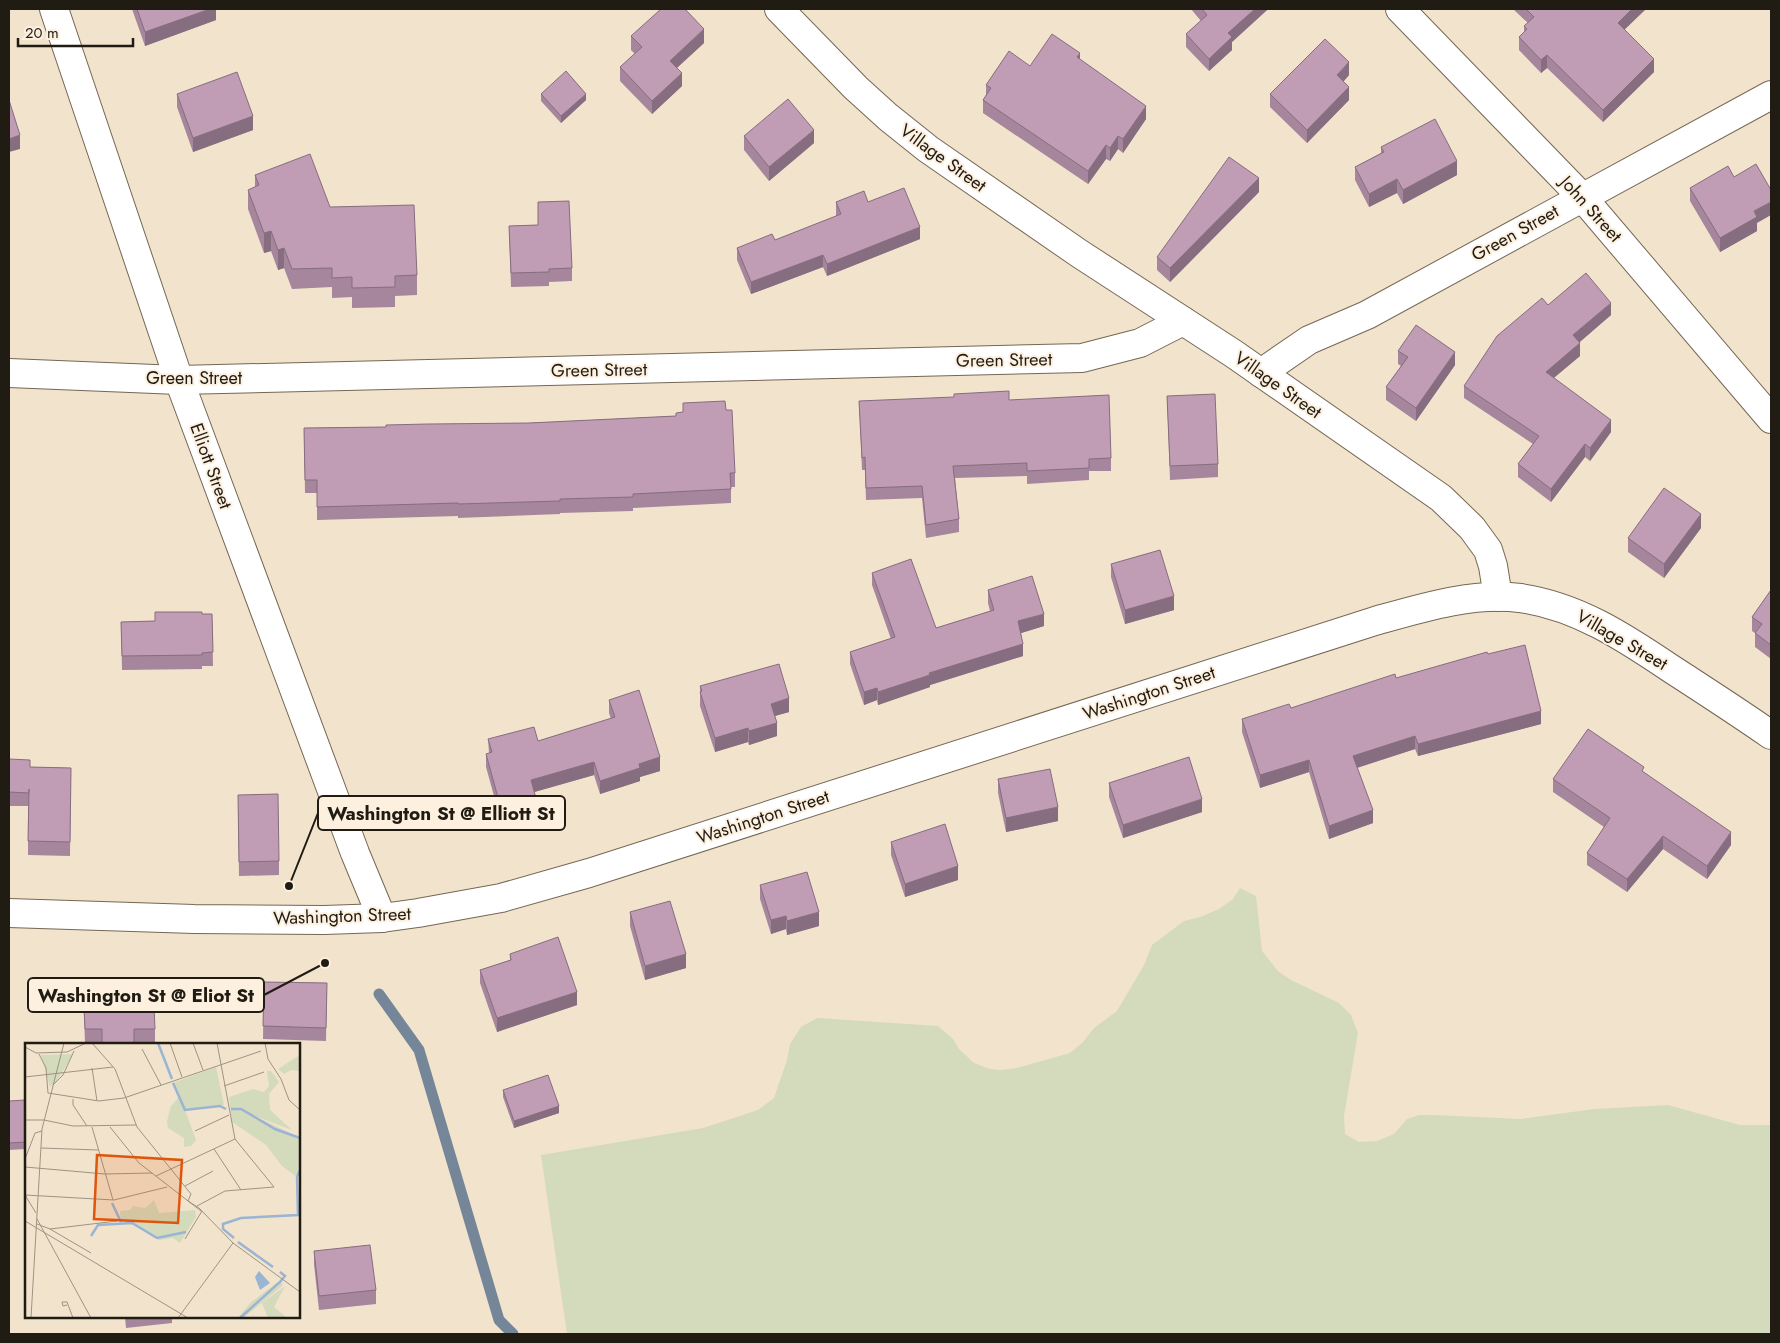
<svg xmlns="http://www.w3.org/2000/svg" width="1780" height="1343" viewBox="0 0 1780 1343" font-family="Jost,sans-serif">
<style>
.green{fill:#d4dabc}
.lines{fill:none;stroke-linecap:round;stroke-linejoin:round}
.stream{stroke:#758699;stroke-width:11}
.minor-casing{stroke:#756754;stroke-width:30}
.minor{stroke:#fff;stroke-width:28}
.wall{fill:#a5869c}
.shaded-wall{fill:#866d7f}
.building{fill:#c09cb5;stroke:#866d7f}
.labels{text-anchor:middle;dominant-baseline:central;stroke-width:4;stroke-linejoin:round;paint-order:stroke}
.street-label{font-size:18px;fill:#201b13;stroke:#fdf0df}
.inset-river{fill:none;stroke:#9ab4d3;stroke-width:2.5}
.inset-road{fill:none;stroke:#9e9383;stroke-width:1}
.view{fill:#de560c;fill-opacity:0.15;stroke:#de560c;stroke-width:2.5}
.inset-edge{fill:none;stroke:#201b13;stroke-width:2.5}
.leader{fill:none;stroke:#201b13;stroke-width:2}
.callout-dot{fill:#201b13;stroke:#fdf0df;stroke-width:2}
.callout{fill:#fdf0df;stroke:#201b13;stroke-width:2}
.callout-label{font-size:19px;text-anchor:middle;font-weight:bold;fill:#201b13}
</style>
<rect width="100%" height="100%" fill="#f2e3cd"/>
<polygon class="green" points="1240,888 1256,896 1262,951 1278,971 1291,980 1339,1003 1351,1015 1358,1033 1344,1116 1345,1134 1359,1142 1377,1141 1394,1134 1407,1119 1419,1115 1433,1115 1521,1119 1594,1109 1668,1105 1740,1125 1771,1125 1771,1334 567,1334 541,1155 703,1128 758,1110 774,1098 787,1060 790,1044 801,1027 817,1018 938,1026 953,1039 959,1049 974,1063 990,1069 1001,1070 1017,1068 1070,1053 1083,1042 1094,1028 1117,1011 1144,965 1152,945 1184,921 1200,917 1219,909 1233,899"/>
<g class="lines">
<polyline class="stream" points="379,994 419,1050 499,1320 513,1334"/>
<defs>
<g id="minor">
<polyline points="54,9 179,380 355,853 382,918"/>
<polyline points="779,9 856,88 888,117 928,149 1080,254 1234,354 1441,498 1472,528 1488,550 1493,566 1498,597"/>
<polyline points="1400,9 1582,197 1771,419"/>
<polyline points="9,373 179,380 1082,358 1140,343 1183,321"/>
<polyline points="1261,373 1309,340 1367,315 1771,95"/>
<path d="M9 913 194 919 324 920 382 918 418 913 501 898 589 873 1375 621C1421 608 1472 592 1520 598 1577 606 1624 637 1670 668 1704 690 1738 712 1771 735"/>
</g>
</defs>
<use href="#minor" class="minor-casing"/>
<use href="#minor" class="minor"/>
</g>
<g class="wall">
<polygon points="132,9 221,9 216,10 216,20 145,46"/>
<polygon points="1191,9 1267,9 1267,10 1232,42 1232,50 1209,71 1186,47 1186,34 1201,21"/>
<polygon points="1513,9 1646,9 1624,29 1654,72 1603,122 1547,68 1541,73 1519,50 1519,37 1524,32 1524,26 1528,23"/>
<polygon points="631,36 704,43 677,68 682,86 652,114 620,81 620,67 635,54 631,50"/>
<polygon points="1080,60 1146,119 1123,153 1118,149 1110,161 1106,159 1088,184 983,113 983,100 986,95 986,85 1030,66"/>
<polygon points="1349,75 1343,82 1349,100 1307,143 1270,107 1270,94"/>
<polygon points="177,94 253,130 193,152 177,107"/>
<polygon points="541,94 586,100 561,123 541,101"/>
<polygon points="744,136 814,143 769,181 744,150"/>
<polygon points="1381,147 1457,175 1403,204 1397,193 1369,207 1355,180 1355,167 1381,153"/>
<polygon points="255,175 330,207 417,275 417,295 395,296 395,307 352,308 352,297 332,298 332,287 292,289 284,268 278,270 271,251 264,253 248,209 248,190 255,187"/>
<polygon points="1690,188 1757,223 1757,231 1720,252 1690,201"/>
<polygon points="1259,192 1170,282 1157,270 1157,257"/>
<polygon points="538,202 572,268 572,281 549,282 549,286 511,287 509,226 538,225"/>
<polygon points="836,202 868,202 920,239 827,276 823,267 751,294 737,260 737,248 775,240 836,216"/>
<polygon points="1548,305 1611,315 1579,342 1580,356 1554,378 1611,432 1590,461 1585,457 1551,502 1518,477 1518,464 1533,444 1464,398 1464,386"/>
<polygon points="1398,351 1455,365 1416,421 1386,400 1386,387 1401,366 1398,364"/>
<polygon points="1167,396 1218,464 1218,477 1170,480"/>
<polygon points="1009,400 1111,458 1111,471 1089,471 1089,480 1027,484 1027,476 955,478 959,519 959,532 926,538 922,498 866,500 865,470 862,470 859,401"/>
<polygon points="683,403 726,410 735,473 735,487 731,487 731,503 633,508 633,511 560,513 560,514 458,518 458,516 317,520 317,493 305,493 304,428 386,427 529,423 676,416 683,412"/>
<polygon points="1701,528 1664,578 1628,552 1628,538"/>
<polygon points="1111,564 1174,610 1125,624 1111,577"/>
<polygon points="872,573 936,628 990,611 988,603 988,590 1044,626 1021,633 1023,656 930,685 930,687 878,705 877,700 864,705 850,664 850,652 891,639 872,585"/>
<polygon points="1771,590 1771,659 1755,647 1755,633 1752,631 1752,617"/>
<polygon points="202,614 212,614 213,666 202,666 202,669 122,670 121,622 155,621"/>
<polygon points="1488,654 1541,724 1418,756 1415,749 1357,768 1373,823 1329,839 1309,772 1260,788 1242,732 1242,719 1291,708"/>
<polygon points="700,686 789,712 775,716 777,736 749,745 748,742 715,752 700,706"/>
<polygon points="609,700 660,771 640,777 640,781 600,794 594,775 534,792 537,816 502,825 486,767 486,754 489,753 488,739 538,741 611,719 609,713"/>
<polygon points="9,759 30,767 71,768 70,856 28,855 28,806 9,806"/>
<polygon points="1644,772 1731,845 1707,879 1663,849 1627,892 1587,865 1587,853 1604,827 1553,792 1553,779"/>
<polygon points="998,779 1058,821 1006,832 998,793"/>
<polygon points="1109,783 1202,812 1123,838 1109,797"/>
<polygon points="238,808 279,861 279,875 239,876"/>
<polygon points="891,842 958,880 905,897 891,855"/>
<polygon points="760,885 819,926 787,935 786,929 771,934 760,899"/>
<polygon points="630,912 686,968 645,980 630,926"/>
<polygon points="510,954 577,1005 497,1032 480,983 480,970 510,960"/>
<polygon points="264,982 327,983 326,1041 263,1039"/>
<polygon points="83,987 155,1029 155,1042 134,1043 134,1044 102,1044 102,1042 85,1043"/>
<polygon points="503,1090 559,1113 514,1128 503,1097"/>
<polygon points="9,1101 26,1135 26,1149 9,1150"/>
<polygon points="314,1251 376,1290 376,1304 319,1310 314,1264"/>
<polygon points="125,1317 172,1317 172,1323 126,1328"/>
</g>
<g class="shaded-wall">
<polygon points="210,9 221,9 216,10 216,20 145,46 145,32"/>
<polygon points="1255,9 1267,9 1267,10 1232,42 1232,50 1209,71 1209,59 1228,33"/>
<polygon points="1632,9 1646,9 1618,36 1618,23"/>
<polygon points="704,29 704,43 670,74 670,61"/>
<polygon points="1080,53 1080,66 1077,57"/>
<polygon points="1547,55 1547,68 1541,73 1541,60"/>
<polygon points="1654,59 1654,72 1603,122 1603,110"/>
<polygon points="1349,62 1349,75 1337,89 1337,75"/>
<polygon points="682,73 682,86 652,114 652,101"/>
<polygon points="1349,87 1349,100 1307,143 1307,130"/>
<polygon points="586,94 586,100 561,123 561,116"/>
<polygon points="1146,106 1146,119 1123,153 1123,139"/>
<polygon points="253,116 253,130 193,152 193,138"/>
<polygon points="814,130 814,143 769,181 769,167"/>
<polygon points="20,135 20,149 9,152 9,139"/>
<polygon points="1118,136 1118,149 1110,161 1110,148"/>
<polygon points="1106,145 1106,159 1088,184 1088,171"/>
<polygon points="1457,161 1457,175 1403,204 1403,190"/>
<polygon points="1259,178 1259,192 1170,282 1170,268"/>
<polygon points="1397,179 1397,193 1369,207 1369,194"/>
<polygon points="1771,202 1771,215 1757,223 1757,231 1720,252 1720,238 1754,211"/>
<polygon points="920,227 920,239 827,276 827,264"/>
<polygon points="271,231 271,251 264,253 264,233"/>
<polygon points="284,248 284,268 278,270 278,250"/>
<polygon points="823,255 823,267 751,294 751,282"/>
<polygon points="1611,303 1611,315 1573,348 1573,335"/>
<polygon points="1580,343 1580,356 1546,384 1546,372"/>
<polygon points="1455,352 1455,365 1416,421 1416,408"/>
<polygon points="1611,420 1611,432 1590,461 1590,448"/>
<polygon points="1585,444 1585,457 1551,502 1551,489"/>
<polygon points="1701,514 1701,528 1664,578 1664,564"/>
<polygon points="1174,596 1174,610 1125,624 1125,610"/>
<polygon points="1044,614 1044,626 1018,634 1018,621"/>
<polygon points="1023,644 1023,656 930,685 930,687 878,705 878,692 929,673"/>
<polygon points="877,688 877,700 864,705 864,692"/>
<polygon points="789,698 789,712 771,717 771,704"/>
<polygon points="1541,711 1541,724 1418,756 1418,744"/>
<polygon points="777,723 777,736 749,745 749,731"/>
<polygon points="748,728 748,742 715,752 715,738"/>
<polygon points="1415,736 1415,749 1353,769 1353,756"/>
<polygon points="660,757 660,771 640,777 640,781 600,794 600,781 639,764"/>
<polygon points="1309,760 1309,772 1260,788 1260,775"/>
<polygon points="594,762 594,775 531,793 531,780"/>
<polygon points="1202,799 1202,812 1123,838 1123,825"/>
<polygon points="537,802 537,816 502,825 502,812"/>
<polygon points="1058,807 1058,821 1006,832 1006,818"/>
<polygon points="1373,810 1373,823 1329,839 1329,826"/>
<polygon points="1731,832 1731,845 1707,879 1707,866"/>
<polygon points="1663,836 1663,849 1627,892 1627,879"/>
<polygon points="958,866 958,880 905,897 905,884"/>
<polygon points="819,912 819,926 787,935 787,921"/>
<polygon points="786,916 786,929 771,934 771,920"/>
<polygon points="686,954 686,968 645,980 645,966"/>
<polygon points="577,992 577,1005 497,1032 497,1018"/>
<polygon points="559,1106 559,1113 514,1128 514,1121"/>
</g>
<g class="building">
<polygon points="137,9 210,9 145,32"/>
<polygon points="661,9 685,9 704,29 670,61 682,73 652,101 620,67 642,47 631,36"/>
<polygon points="1202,9 1255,9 1228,33 1232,37 1209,59 1186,34 1207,15"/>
<polygon points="1526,9 1632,9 1618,23 1654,59 1603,110 1547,55 1541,60 1519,37 1527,29 1524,26 1534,17"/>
<polygon points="1052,34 1080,53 1077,57 1146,106 1123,139 1118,136 1110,148 1106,145 1088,171 983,100 991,88 986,85 1009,51 1030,66"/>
<polygon points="1325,39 1349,62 1337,75 1349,87 1307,130 1270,94"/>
<polygon points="566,71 586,94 561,116 541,94"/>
<polygon points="237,72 253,116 193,138 177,94"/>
<polygon points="788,99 814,130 769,167 744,136"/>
<polygon points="9,100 20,135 9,139"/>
<polygon points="1435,119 1457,161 1403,190 1397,179 1369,194 1355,167 1384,152 1381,147"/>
<polygon points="310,154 330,207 414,205 417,275 395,276 395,287 352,288 352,277 332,278 332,268 292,269 284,248 278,250 271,231 264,233 248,190 259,185 255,175"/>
<polygon points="1229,157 1259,178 1170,268 1157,257"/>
<polygon points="1756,164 1771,190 1771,202 1754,211 1757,217 1720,238 1690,188 1728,166 1734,177"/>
<polygon points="904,188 920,227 827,264 823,255 751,282 737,248 772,234 775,240 841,214 836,202 864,191 868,202"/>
<polygon points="569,201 572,268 549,269 549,272 511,273 509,226 538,225 538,202"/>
<polygon points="1586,273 1611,303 1573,335 1580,343 1546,372 1611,420 1590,448 1585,444 1551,489 1518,464 1539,436 1464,386 1497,336 1542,298 1548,305"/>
<polygon points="1416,325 1455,352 1416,408 1386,387 1408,357 1398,351"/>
<polygon points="1009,391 1009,400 1109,395 1111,458 1089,459 1089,468 1027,471 1027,463 953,466 959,519 926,525 922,486 866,488 865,457 862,458 859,401 954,397 954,394"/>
<polygon points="1215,394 1218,464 1170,466 1167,396"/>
<polygon points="725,401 726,410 732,410 735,473 730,473 731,489 633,494 633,497 560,499 560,501 458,504 458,503 317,507 317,480 305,480 304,428 386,427 386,425 428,424 529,423 676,416 676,413 683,412 683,403"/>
<polygon points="1664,488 1701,514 1664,564 1628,538"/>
<polygon points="1160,550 1174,596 1125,610 1111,564"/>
<polygon points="911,559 936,628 994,610 988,590 1032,576 1044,614 1018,621 1023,644 929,673 930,675 878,692 877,688 864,692 850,652 895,637 872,573"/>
<polygon points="1771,590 1771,645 1755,633 1762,624 1752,617"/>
<polygon points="155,612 202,612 202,614 212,614 213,652 202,653 202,655 122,656 121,622 155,621"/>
<polygon points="1525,645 1541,711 1418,744 1415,736 1353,756 1373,810 1329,826 1309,760 1260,775 1242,719 1289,704 1291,708 1395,674 1396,678 1487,652 1488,654"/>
<polygon points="779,664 789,698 771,704 777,723 749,731 748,728 715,738 700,692 702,691 700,686"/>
<polygon points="639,690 660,757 639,764 640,768 600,781 594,762 531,780 537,802 502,812 486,754 492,752 488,739 534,727 538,741 615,717 609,700"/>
<polygon points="1588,729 1644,767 1642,771 1731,832 1707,866 1663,836 1627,879 1587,853 1610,818 1553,779"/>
<polygon points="1189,757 1202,799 1123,825 1109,783"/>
<polygon points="9,759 30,760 30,767 71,768 70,842 28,841 29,789 29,793 9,792"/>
<polygon points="1050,769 1058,807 1006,818 998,779"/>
<polygon points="278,794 279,861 239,862 238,795"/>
<polygon points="945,824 958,866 905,884 891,842"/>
<polygon points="807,872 819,912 787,921 786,916 771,920 760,885"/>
<polygon points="670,901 686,954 645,966 630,912"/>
<polygon points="558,937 577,992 497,1018 480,970 511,960 510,954"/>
<polygon points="264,982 327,983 326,1028 263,1026"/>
<polygon points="153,984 155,1029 134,1029 134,1044 102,1044 102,1029 85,1029 83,987"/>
<polygon points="548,1075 559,1106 514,1121 503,1090"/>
<polygon points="25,1100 26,1142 9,1143 9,1101"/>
<polygon points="370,1245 376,1290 319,1296 314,1251"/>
</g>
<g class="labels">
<g class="street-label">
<text transform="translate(943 158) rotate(36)">Village Street</text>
<text transform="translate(1591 209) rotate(48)">John Street</text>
<text transform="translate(1515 233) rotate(-29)">Green Street</text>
<text transform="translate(1004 360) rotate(-1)">Green Street</text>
<text transform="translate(599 370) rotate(-1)">Green Street</text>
<text x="194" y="378">Green Street</text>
<text transform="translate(1278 385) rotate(35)">Village Street</text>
<text transform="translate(211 466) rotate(70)">Elliott Street</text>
<text transform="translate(1622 640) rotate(30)">Village Street</text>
<text transform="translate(1149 693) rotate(-18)">Washington Street</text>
<text transform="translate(763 817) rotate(-18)">Washington Street</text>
<text transform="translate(342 916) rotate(-2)">Washington Street</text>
</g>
</g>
<g transform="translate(25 1043)">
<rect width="275" height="275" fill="#f2e3cd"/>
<path d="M48 11 32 38 25 44 16 12ZM275 12V28L266 27 259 31 253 26ZM191 24 199 62 160 67 171 97 166 103 159 104V95L143 85 142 78 146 63 154 54 148 40ZM242 28H246L254 39 244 51 245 67 267 87 230 73 275 95 273 135 257 123 241 102 207 79 204 54 228 46 239 49 244 43ZM129 157 134 170 170 167 171 174 155 200 148 195 134 197 107 180 96 179 95 168 105 167 108 163 120 165ZM254 238 258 241 256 244 218 275H213L225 260ZM260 243 249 264 262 275H243L237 260Z" fill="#d4dabc"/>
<path d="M234 228 245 240 235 247 230 234Z" fill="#9ab4d3"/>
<path class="inset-river" d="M133 0 147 36M148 40 160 67 195 63 201 66M206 66H216L250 86 275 95M87 160 96 179M66 193 73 182 107 180 132 195 161 189M209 195 198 186V181L216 175 273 172 272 134 275 127M213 199 248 224M215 275 255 239 260 233 255 229"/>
<path class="inset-road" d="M67 0 90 26 112 84 166 151 163 158M145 0 157 34M168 0 178 27M240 0 243 16 256 36 264 57 275 67M0 4 11 10 42 9 61 0M117 6 136 42M14 11 21 25 23 50 74 58 99 55 236 8M67 25 72 58M0 34 88 24M28 42 38 32 49 8M199 43 239 29M48 56V62L62 83M0 77H19L48 83 111 82M67 84 88 157M85 84 114 120 176 168M170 88 204 72M16 105 73 107M189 106 216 147M0 116 10 90 17 88M0 124 80 131 127 130M131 133 210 96M160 143 188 128M0 152 89 157 142 144M0 152 11 170M163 158 174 165 208 200 275 249M172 163 200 148 249 144 210 96 192 0M12 176 66 275M0 178 163 275M12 181 25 186 92 178M25 186 66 210M160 196 177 168M42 262 38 263 37 259H42L48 275M6 275 17 86 39 0M153 275 208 200"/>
<path class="view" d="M72 112 157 117 153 180 69 176Z"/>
<rect width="275" height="275" class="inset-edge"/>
</g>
<path class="leader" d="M289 886L318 813M325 963L264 995"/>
<g class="callout-dot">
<circle cx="289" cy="886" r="5"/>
<circle cx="325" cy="963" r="5"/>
</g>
<g class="callout">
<rect x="318" y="796" width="247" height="34" rx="5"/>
<rect x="28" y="978" width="236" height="34" rx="5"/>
</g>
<g class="callout-label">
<text x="441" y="820">Washington St @ Elliott St</text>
<text x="146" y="1002">Washington St @ Eliot St</text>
</g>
<rect width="1780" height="1343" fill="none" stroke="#201b13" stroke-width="20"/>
<path d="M18 38v8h115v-8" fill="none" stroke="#201b13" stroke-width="2.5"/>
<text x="25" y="38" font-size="15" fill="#201b13" stroke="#fdf0df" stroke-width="4" paint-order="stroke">20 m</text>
</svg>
